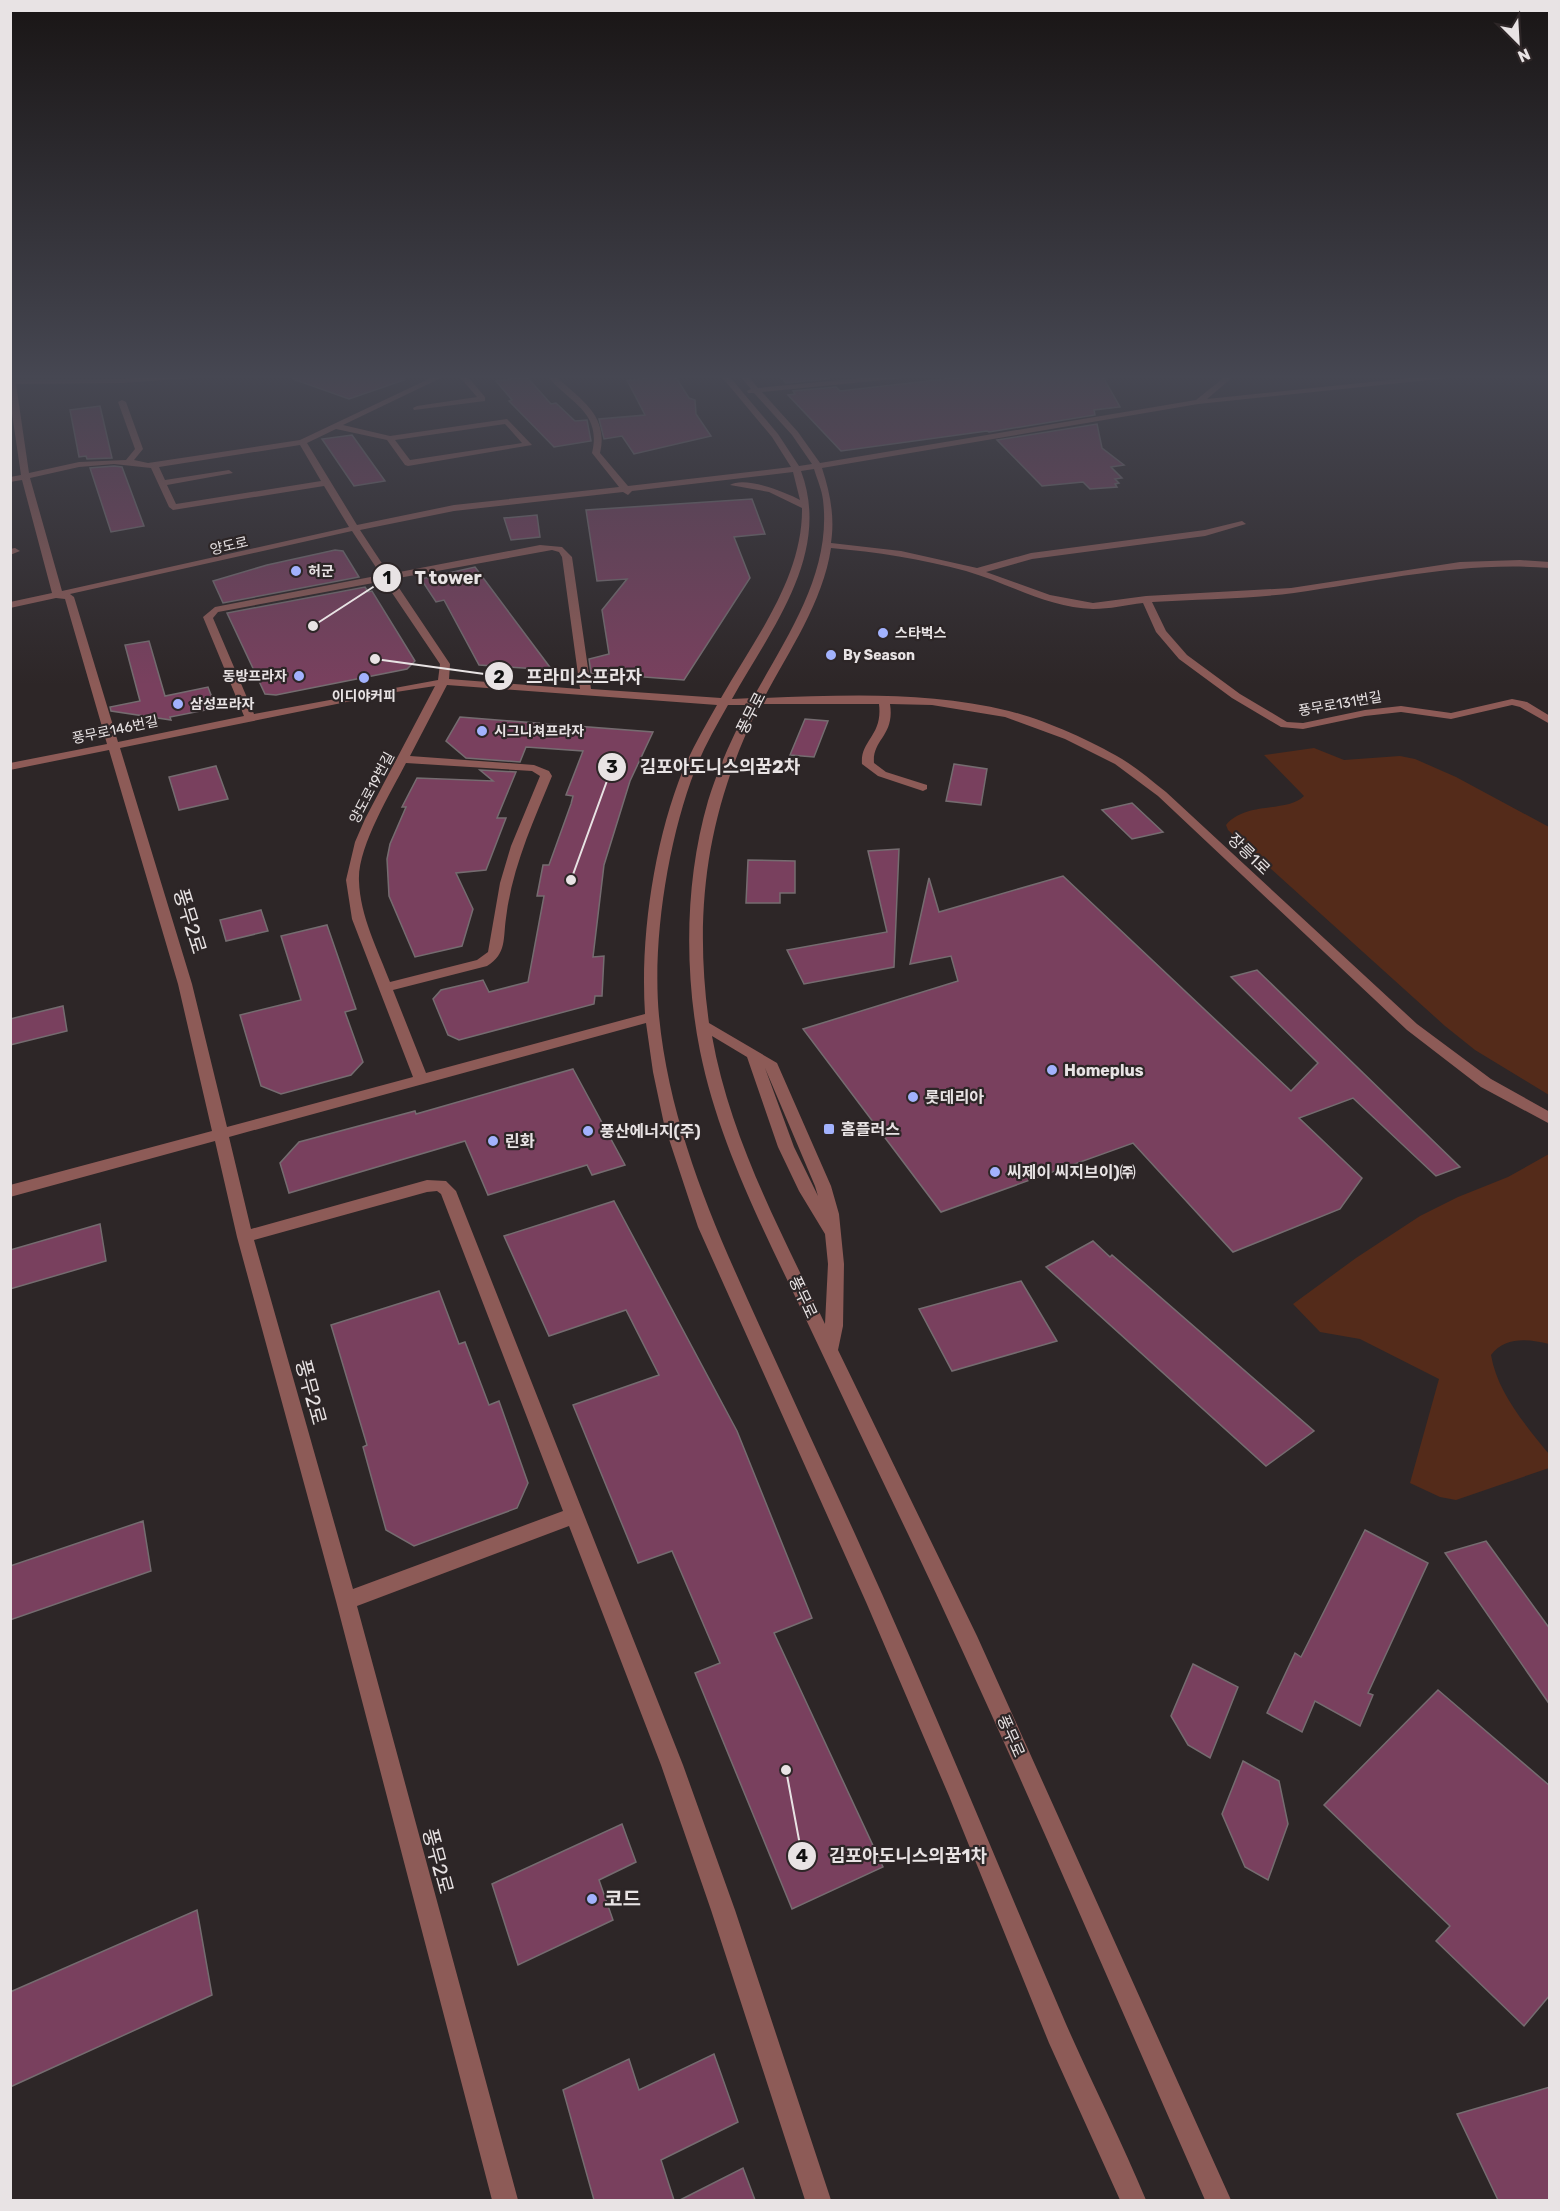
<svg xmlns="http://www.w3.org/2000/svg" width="1560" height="2211" viewBox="0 0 1560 2211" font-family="Rubik,'Noto Sans KR',sans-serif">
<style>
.green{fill:#542b1a}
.building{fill:#79405e;stroke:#756c70;stroke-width:1.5}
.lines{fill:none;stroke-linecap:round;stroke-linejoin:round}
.minor{fill:#8d5b57;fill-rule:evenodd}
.poi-dot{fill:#a2b2fd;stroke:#2d2627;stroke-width:2}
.labels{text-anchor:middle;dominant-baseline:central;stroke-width:4.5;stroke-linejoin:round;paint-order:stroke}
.far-street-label{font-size:14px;fill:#e8e3e4;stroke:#2d2627}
.far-poi-label{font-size:14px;font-weight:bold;fill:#e8e3e4;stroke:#2d2627;text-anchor:start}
.street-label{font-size:16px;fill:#e8e3e4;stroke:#2d2627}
.poi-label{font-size:16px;font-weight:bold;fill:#e8e3e4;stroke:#2d2627;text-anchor:start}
.near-street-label{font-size:20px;fill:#e8e3e4;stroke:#2d2627}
.near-poi-label{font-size:20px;font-weight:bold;fill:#e8e3e4;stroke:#2d2627;text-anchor:start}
.leader{fill:none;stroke:#e8e3e4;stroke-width:2}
.callout-dot{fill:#e8e3e4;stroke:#2d2627;stroke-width:2}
.mark-label{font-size:18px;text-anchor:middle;font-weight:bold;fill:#111}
.callout-label{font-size:18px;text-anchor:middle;font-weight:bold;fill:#e8e3e4;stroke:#2d2627;stroke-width:4.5;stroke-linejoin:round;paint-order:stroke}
</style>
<rect width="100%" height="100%" fill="#2d2627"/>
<g class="green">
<path d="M1314 748 1344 760 1400 756 1415 759 1456 777 1549 827V1095L1475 1050 1445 1026 1228 830 1226 825C1246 801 1287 813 1304 796L1264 755Z"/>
<path d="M1549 1154V1344C1529 1339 1505 1336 1491 1355 1497 1392 1526 1426 1549 1454V1468L1456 1500 1440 1497 1410 1483 1439 1379 1360 1339 1320 1332 1293 1304 1356 1258 1420 1216 1458 1197 1508 1177Z"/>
</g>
<g class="building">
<polygon points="294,376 403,376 404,380 349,399 293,379"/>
<polygon points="643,376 675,376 689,398 695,400 696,414 711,436 634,454 622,436 604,439 599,419 645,415 627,380 644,379"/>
<polygon points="780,376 826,376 829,379 786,383"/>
<polygon points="972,376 1103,377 1120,407 1094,410 1095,415 989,432 987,431 841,451 788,395 795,394 793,391 836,387 840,391"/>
<polygon points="527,377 551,404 556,403 575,421 587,420 591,441 554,447 509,401 512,400 496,381"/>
<polygon points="100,406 112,458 87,459 86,456 79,457 70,410"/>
<polygon points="1097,424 1102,448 1124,465 1111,467 1122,478 1115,479 1119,483 1115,484 1117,487 1090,489 1083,482 1042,486 997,440"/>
<polygon points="352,435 385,481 354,486 322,439"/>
<polygon points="114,466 122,467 144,526 111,532 90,468"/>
<polygon points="752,499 765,534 734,537 750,578 684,680 591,673 589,659 609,654 602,610 627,579 597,581 586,510"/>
<polygon points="537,515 540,537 511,540 504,518"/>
<polygon points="335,550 343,551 359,577 223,603 213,581 267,565"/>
<polygon points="475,567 552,670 479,665 444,600 436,602 421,579"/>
<polygon points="365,587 368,592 372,591 415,661 407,669 276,695 265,694 227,613"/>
<polygon points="149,641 165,696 208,687 216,708 170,717 171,720 111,711 110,707 140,701 125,645"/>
<polygon points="460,717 653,732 630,781 604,865 593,957 604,956 602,996 595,996 594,1004 459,1040 448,1035 433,999 441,990 483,980 489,992 528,982 544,896 537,896 543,865 549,865 571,804 573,796 566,795 583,751 526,747 520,762 466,758 446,741"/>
<polygon points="805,719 828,721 814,757 790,755"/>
<polygon points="954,764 987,769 981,805 946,801"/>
<polygon points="216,766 228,799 179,810 169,777"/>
<polygon points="480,770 516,772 497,818 506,818 486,870 456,873 473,909 462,946 415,957 389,896 387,859 390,844 406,807 402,807 417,778 493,781"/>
<polygon points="1132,803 1163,832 1132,839 1102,810"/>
<polygon points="899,849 894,967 804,984 787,950 887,932 868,851"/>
<polygon points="748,860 795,861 795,893 780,893 780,903 746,903"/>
<polygon points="1063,876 1291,1091 1318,1063 1231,977 1257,970 1460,1167 1436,1176 1353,1098 1299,1118 1362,1178 1340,1209 1233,1252 1133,1143 941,1212 803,1029 958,981 951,956 910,964 929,878 939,912"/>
<polygon points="261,910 268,931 226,941 220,920"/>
<polygon points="327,925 356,1009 345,1012 363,1062 351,1075 281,1094 261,1086 240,1015 301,1000 281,936"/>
<polygon points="63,1006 67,1031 10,1045 10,1019"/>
<polygon points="573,1069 625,1165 592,1175 587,1165 488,1195 465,1141 289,1193 280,1163 299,1142 415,1111 416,1114"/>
<polygon points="614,1201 737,1431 812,1618 774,1633 883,1867 792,1909 695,1673 720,1663 672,1551 638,1563 573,1405 659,1375 626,1310 549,1336 504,1236"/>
<polygon points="100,1224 106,1261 10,1289 10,1250"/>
<polygon points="1093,1241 1110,1257 1112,1255 1314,1431 1266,1466 1046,1267"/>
<polygon points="1021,1281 1057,1341 952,1371 919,1309"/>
<polygon points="439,1291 459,1344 465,1342 489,1405 499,1401 528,1483 517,1508 414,1546 386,1530 363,1447 367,1445 331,1325"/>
<polygon points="143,1521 151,1571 10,1620 10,1566"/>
<polygon points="1365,1530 1428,1563 1368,1693 1373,1695 1360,1726 1315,1701 1302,1732 1267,1713 1295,1653 1301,1657"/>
<polygon points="1486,1541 1550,1629 1550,1705 1445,1553"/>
<polygon points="1193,1664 1238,1687 1210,1758 1188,1745 1171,1716"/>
<polygon points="1438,1690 1550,1786 1550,1995 1524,2026 1436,1941 1450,1926 1324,1805"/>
<polygon points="1243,1761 1279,1781 1288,1824 1268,1880 1245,1867 1222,1814"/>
<polygon points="622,1824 636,1862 599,1880 613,1920 518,1965 492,1884"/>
<polygon points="197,1910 212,1995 10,2087 10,1992"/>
<polygon points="714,2054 738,2122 661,2160 674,2200 594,2200 563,2090 629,2059 639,2090"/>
<polygon points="1550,2087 1550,2200 1498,2200 1457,2114"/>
<polygon points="743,2168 755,2200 680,2200"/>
</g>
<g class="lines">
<g class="minor">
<path d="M163 376H197L193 378 122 383 16 384 29 473 79 462 126 460 135 449 118 402 122 400 126 402 143 449 134 460 148 463 300 440 435 376H445L343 425 390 436 507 419 532 445 408 466 405 465 387 440 336 429 307 443 357 525 454 505 619 487 592 453C602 412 570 403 547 376H555C580 399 609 415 600 453L628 486 791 467 772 437 721 376H729L778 434 799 466 812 464 792 435 754 393H748L747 391 751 389 740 376H748L758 388 882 376H908L904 378 762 392 798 432 820 463 1196 400 1226 376H1234L1207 399 1428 376H1452L1448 378 1198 404 822 468C830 493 835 516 831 543L901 551 977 568 1031 553 1205 530 1242 521 1246 524 1205 536 1032 559 986 572 1050 595 1093 603 1146 596 1291 588 1460 562 1520 560 1550 562V568C1462 561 1380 581 1294 593 1247 599 1200 599 1152 602L1166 631 1187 655 1240 694 1287 722 1303 723 1365 710 1401 706 1451 713 1512 699 1527 702 1550 716V724L1520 707 1512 705 1451 719 1401 712 1365 716 1303 729 1281 727 1232 698 1179 659 1156 632 1143 603C1126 605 1110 609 1093 609 1048 608 1008 583 966 571 922 559 876 552 831 548 823 602 789 651 764 698 845 695 928 691 1009 711 1045 720 1089 740 1122 759 1137 768 1152 781 1166 792L1417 1024 1491 1079 1550 1112V1124L1481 1087 1407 1030 1158 796 1115 764 1065 739 1005 717 932 705 890 704C895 736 872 739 874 763L886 772 927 785V789L923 791 878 776 862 764C860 740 883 736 879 704H760C708 808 693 907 709 1023L777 1063 831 1186 839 1214 844 1264 843 1326 838 1350 977 1636 1231 2200H1205C1107 1978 1012 1753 908 1534 869 1453 831 1372 793 1292 756 1215 717 1135 700 1051 684 971 685 880 708 801 718 768 733 736 749 705H728C716 726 704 747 695 770 668 840 652 941 659 1016 670 1128 715 1228 761 1329 792 1397 824 1466 855 1534 929 1696 996 1861 1066 2024 1092 2083 1121 2140 1146 2200H1120L1049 2043 949 1796 866 1602 698 1227 664 1124 653 1072 646 1023 229 1137 251 1229 427 1180 446 1181 456 1191 683 1765 735 1910 831 2200H805L711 1910 661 1765 569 1526 357 1606 518 2200H492L336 1601 237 1237 215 1141 10 1197V1185L212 1131 178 984 109 750 10 770V763L107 744 65 599 56 598 10 608V602L52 593 22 480 10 482V477L21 475 10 400V380L122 379ZM505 424 522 443 410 460 395 440ZM300 445 321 481 176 504 167 485 233 473 229 470 165 480 159 467ZM114 464 151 468 169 507 173 510 324 486 349 527 62 591 30 478 79 467ZM814 469C817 479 822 490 823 500 832 573 786 638 753 698L732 699C771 629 832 554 801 471ZM793 472 800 500C785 492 745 476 730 485L769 492 802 508C803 578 754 640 721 698L591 689 572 557 562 547 540 545 389 574 360 530 454 511 623 492 628 495 632 491ZM352 531 381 575 215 607 203 617 244 716 118 742 74 597 70 594ZM552 550 559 552 562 557 580 689 449 679 450 664 393 579ZM384 581 440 664 438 680 254 714 213 618 218 612ZM447 685 717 705C705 726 693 747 683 770 654 842 640 937 645 1014L426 1073 393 990 487 966C507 954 503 938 506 918 512 868 533 822 552 776L549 771 534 765 410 756ZM435 686 365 819 355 842 346 880 352 919 413 1077 227 1127 192 984 120 748 396 692ZM406 763 532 771 540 776 511 846 500 883 488 952 477 960 390 982C378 950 360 916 359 881 357 848 391 792 406 763ZM712 1036 747 1057 778 1147 799 1191 825 1234 828 1264 825 1324C781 1232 730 1138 712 1036ZM765 1068 815 1186 818 1196 794 1147ZM437 1191 441 1194 563 1511 353 1589 254 1240 427 1192Z"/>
<polygon points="459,376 467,376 485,397 485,401 414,410 413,408 417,406 477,397"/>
<polygon points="10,549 15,548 20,551 10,555"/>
</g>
</g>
<linearGradient id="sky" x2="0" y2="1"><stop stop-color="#191515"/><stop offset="0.55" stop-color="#464752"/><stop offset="1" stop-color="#464752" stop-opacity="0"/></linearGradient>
<rect width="1560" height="685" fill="url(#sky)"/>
<g class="poi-dot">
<circle cx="296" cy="571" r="6"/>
<circle cx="883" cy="633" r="6"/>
<circle cx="831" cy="655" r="6"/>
<circle cx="299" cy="676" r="6"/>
<circle cx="364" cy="678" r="6"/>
<circle cx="178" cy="704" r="6"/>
<circle cx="482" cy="731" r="6"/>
<circle cx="1052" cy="1070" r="6"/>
<circle cx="913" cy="1097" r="6"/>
<rect x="823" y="1123" width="12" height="12" rx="3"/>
<circle cx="588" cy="1131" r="6"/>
<circle cx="493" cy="1141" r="6"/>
<circle cx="995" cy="1172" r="6"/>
<circle cx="592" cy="1899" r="6"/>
</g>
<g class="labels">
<g class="far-street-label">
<text transform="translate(229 546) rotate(-13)">양도로</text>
<text transform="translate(1340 704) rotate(-10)">풍무로131번길</text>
<text transform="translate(115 730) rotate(-12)">풍무로146번길</text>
<text transform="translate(372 788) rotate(-62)">양도로19번길</text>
</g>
<g class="far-poi-label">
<text x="308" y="571">허군</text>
<text x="895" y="633">스타벅스</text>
<text x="843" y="655">By Season</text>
<text x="287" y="676" text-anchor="end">동방프라자</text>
<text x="364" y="696" text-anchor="middle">이디야커피</text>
<text x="190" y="704">삼성프라자</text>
<text x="494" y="731">시그니쳐프라자</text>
</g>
<g class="street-label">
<text transform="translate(751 713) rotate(-63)">풍무로</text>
<text transform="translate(1249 854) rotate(44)">장릉1로</text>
<text transform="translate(803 1297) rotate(65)">풍무로</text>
<text transform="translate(1011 1736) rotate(66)">풍무로</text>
</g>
<g class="poi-label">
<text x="1064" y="1070">Homeplus</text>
<text x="925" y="1097">롯데리아</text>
<text x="841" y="1129">홈플러스</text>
<text x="600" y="1131">풍산에너지(주)</text>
<text x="505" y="1141">린화</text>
<text x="1007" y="1172">씨제이 씨지브이)㈜</text>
</g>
<g class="near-street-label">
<text transform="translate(190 921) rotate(73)">풍무2로</text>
<text transform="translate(311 1392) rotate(75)">풍무2로</text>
<text transform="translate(438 1861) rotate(75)">풍무2로</text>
</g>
<g class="near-poi-label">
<text x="604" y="1899">코드</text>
</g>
</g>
<path class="leader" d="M313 626L387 578M375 659L499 676M571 880L612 767M786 1770L802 1856"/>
<g class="callout-dot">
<circle cx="313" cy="626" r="6"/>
<circle cx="375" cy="659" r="6"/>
<circle cx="571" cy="880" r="6"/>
<circle cx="786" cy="1770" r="6"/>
<circle cx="387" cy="578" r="15"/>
<circle cx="499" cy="676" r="15"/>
<circle cx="612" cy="767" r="15"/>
<circle cx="802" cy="1856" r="15"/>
</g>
<g class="mark-label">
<text x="387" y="584">1</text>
<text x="499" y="683">2</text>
<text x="612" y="773">3</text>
<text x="802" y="1862">4</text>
</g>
<g class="callout-label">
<text x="448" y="584">T tower</text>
<text x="584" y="683">프라미스프라자</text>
<text x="720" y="773">김포아도니스의꿈2차</text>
<text x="908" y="1862">김포아도니스의꿈1차</text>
</g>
<rect width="1560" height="2211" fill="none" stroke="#e8e3e4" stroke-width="24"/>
<g transform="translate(1518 42) rotate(156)" stroke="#2d2627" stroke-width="4.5" paint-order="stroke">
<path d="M0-4.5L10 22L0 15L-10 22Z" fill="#e8e3e4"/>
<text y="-9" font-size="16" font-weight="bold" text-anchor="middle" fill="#e8e3e4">N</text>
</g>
</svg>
